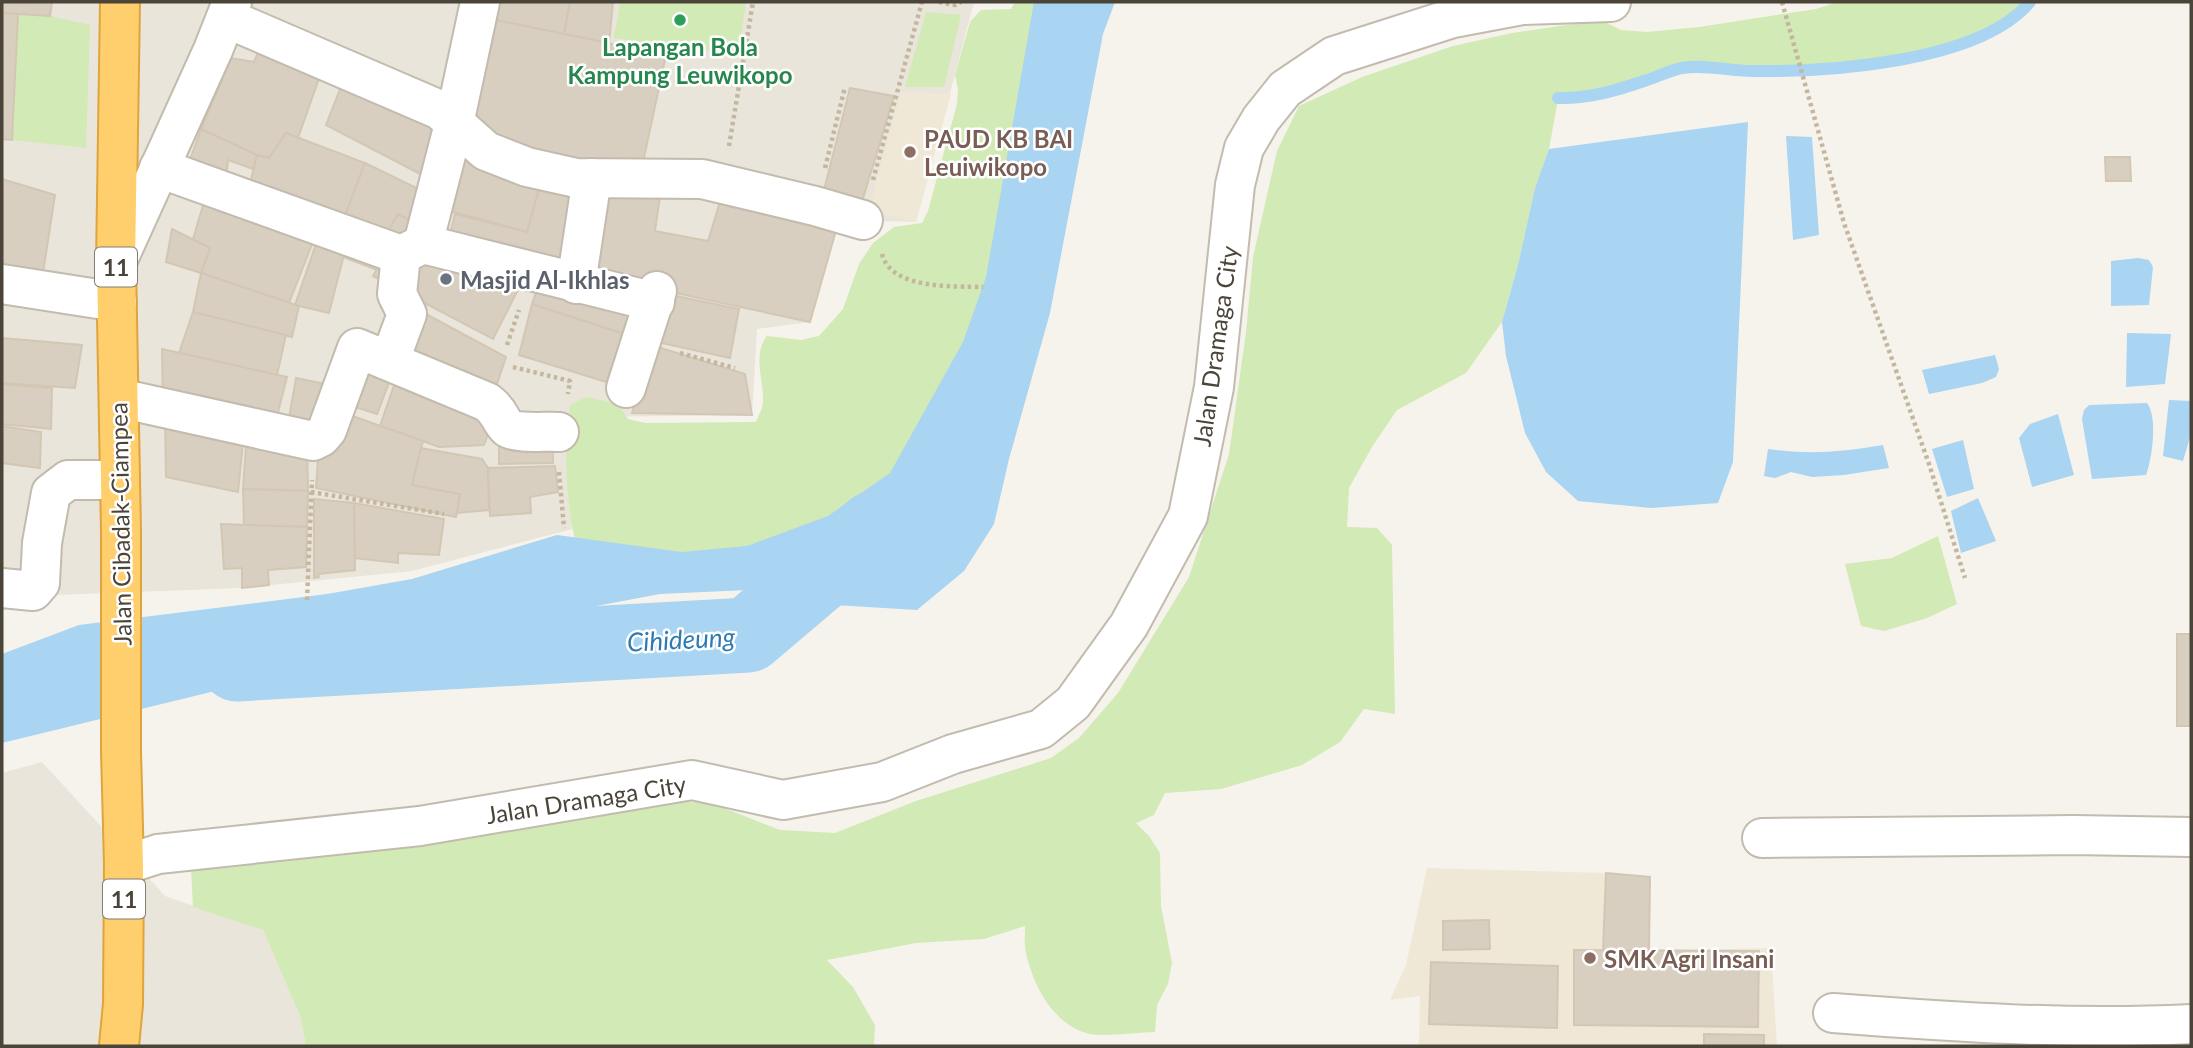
<svg xmlns="http://www.w3.org/2000/svg" width="2193" height="1048" viewBox="0 0 2193 1048" font-family="Lato,sans-serif">
<style>
.residential{fill:#eae5da}
.education{fill:#efe8d6}
.green{fill:#d2eab5}
.water{fill:#a9d4f2}
.lines{fill:none;stroke-linecap:round;stroke-linejoin:round}
.stream{stroke:#a9d4f2;stroke-width:12}
.river{stroke:#a9d4f2;stroke-width:75}
.building{fill:#d8cfc1;stroke:#d3c7b4;stroke-width:2}
.minor-casing{stroke:#c2bbae;stroke-width:42}
.highway-casing{stroke:#e0a43c;stroke-width:42}
.path{stroke:#c4b79f;stroke-width:4.5;stroke-dasharray:3.5 3.5;stroke-linecap:butt}
.minor{stroke:#fff;stroke-width:38}
.highway{stroke:#ffcf6e;stroke-width:38}
.leisure-dot{fill:#2e9e5b;stroke:#fff;stroke-width:2.5}
.education-dot{fill:#8d6e63;stroke:#fff;stroke-width:2.5}
.worship-dot{fill:#6b7280;stroke:#fff;stroke-width:2.5}
.labels{text-anchor:middle;dominant-baseline:central;stroke-width:5;stroke-linejoin:round;paint-order:stroke}
.shield{fill:#fff;stroke:#817c74;stroke-width:2}
.shield-label{font-size:23px;font-weight:bold;fill:#4b4439}
.leisure-label{font-size:24px;font-weight:bold;fill:#27864d;stroke:#fff}
.education-label{font-size:24px;font-weight:bold;fill:#785e54;stroke:#fff;text-anchor:start}
.worship-label{font-size:24px;font-weight:bold;fill:#5b616d;stroke:#fff;text-anchor:start}
.street-label{font-size:24px;fill:#4b4439;stroke:#fff}
.water-label{font-size:26px;font-style:italic;fill:#2e7ab2;stroke:#fff}
</style>
<rect width="100%" height="100%" fill="#f6f3ec"/>
<g class="residential">
<polygon points="2,2 974,2 916,222 839,220 810,322 757,329 752,415 585,417 580,527 412,571 242,588 2,597"/>
<polygon points="42,762 165,896 263,930 300,1016 306,1046 2,1046 2,773"/>
</g>
<g class="education">
<polygon points="901,92 951,94 916,222 869,210"/>
<polygon points="1427,868 1606,873 1650,877 1649,951 1771,948 1777,1046 1419,1046 1420,996 1390,1000 1406,965"/>
</g>
<g class="green">
<polygon points="620,2 746,2 738,55 614,38"/>
<path d="M1015 2H1046L1053 15 943 461 745 564 576 544C565 498 564 451 570 405L586 397 618 404 628 419 645 423 756 422C758 416 763 408 763 401 764 381 752 354 767 336L801 340 819 336 843 309 859 264 873 243 894 227 922 223 928 211 957 104 958 89 955 75 970 22 981 10 1011 9Z"/>
<path d="M1838 2H2030C1979 63 1827 72 1752 71 1729 71 1705 64 1682 68 1674 69 1665 73 1657 75 1624 86 1593 99 1558 99L1549 149 1535 188 1518 265 1502 322 1466 373 1397 410 1372 447 1349 488 1347 527 1377 528 1392 545 1395 714 1364 709 1340 742 1302 765 1221 789 1165 793 1154 815 1136 823 1149 836 1160 853 1161 906 1172 963 1168 984 1157 1005 1155 1032C1138 1032 1106 1037 1090 1034 1054 1026 1033 986 1026 953 1024 945 1025 935 1025 926L984 939 916 943 827 960 853 987 875 1025 874 1046H306L300 1016 263 930 193 907 191 868 676 801 711 803 780 830 835 833 916 801 1051 758 1079 738 1118 693 1189 577 1229 454 1246 332 1253 257 1277 151 1299 106 1362 77 1453 46 1512 33 1601 20 1621 30 1647 32 1699 27 1816 9Z"/>
<polygon points="926,12 961,15 944,87 905,87"/>
<polygon points="18,14 50,16 90,25 86,148 12,140"/>
<polygon points="1938,536 1957,604 1927,618 1884,631 1861,626 1845,564 1892,558"/>
</g>
<g class="water">
<polygon points="1034,2 1115,2 1103,34 1050,313 1009,459 994,524 964,571 917,610 818,604 767,589 660,594 580,609 435,619 408,639 297,671 2,743 2,654 79,625 327,594 412,579 557,535 682,552 747,546 828,516 890,473 963,342 986,277"/>
<polygon points="1748,122 1733,462 1718,503 1651,508 1578,501 1546,472 1525,433 1506,356 1502,322 1518,265 1535,188 1549,149"/>
<polygon points="1786,136 1812,137 1819,235 1793,240"/>
<polygon points="2138,258 2149,260 2153,267 2149,305 2111,306 2111,261"/>
<polygon points="2127,333 2171,334 2165,384 2126,387"/>
<polygon points="1995,355 1999,369 1996,377 1982,383 1929,394 1922,370"/>
<polygon points="2169,400 2191,401 2191,434 2183,461 2163,456"/>
<path d="M2147 403C2158 417 2152 459 2146 475L2092 479 2082 419 2084 410 2089 405Z"/>
<polygon points="2058,414 2074,475 2032,487 2019,438 2030,424"/>
<polygon points="1963,440 1974,489 1947,497 1932,449"/>
<path d="M1883 445 1889 468 1844 475 1812 477 1791 472 1775 478 1764 476 1768 449C1809 455 1842 452 1883 445Z"/>
<polygon points="1978,498 1996,541 1961,553 1951,511"/>
</g>
<g class="lines">
<path class="stream" d="M1558 98C1589 99 1618 90 1647 80 1658 77 1670 70 1682 68 1705 64 1729 71 1752 71 1827 72 1979 63 2030 2"/>
<polyline class="river" points="237,664 748,635 873,529"/>
</g>
<g class="building">
<polygon points="2,2 52,2 50,16 2,13"/>
<polygon points="489,2 570,2 564,34 486,18"/>
<polygon points="570,2 613,2 609,43 564,34"/>
<polygon points="2,13 18,14 12,140 2,139"/>
<polygon points="486,18 666,55 642,167 498,153 469,110"/>
<polygon points="261,45 323,67 298,138 286,133 269,158 257,155 201,129 231,58 254,62"/>
<polygon points="346,74 445,123 426,177 326,125"/>
<polygon points="850,88 894,96 861,205 823,194"/>
<polygon points="201,129 257,155 253,169 228,160 226,180 186,171"/>
<polygon points="286,133 365,163 342,224 248,192 257,155 269,158"/>
<polygon points="453,150 541,182 527,232 439,208"/>
<polygon points="2105,157 2130,157 2131,181 2106,181"/>
<polygon points="365,163 431,195 422,226 398,214 383,240 390,245 377,270 343,257 346,247 342,224"/>
<polygon points="2,179 55,195 41,286 2,279"/>
<polygon points="541,182 586,193 571,272 447,246 455,214 527,232"/>
<polygon points="599,188 660,196 655,231 708,241 723,192 839,220 810,322 587,274"/>
<polygon points="206,195 316,234 289,303 201,273 210,248 193,239"/>
<polygon points="398,214 522,282 493,339 373,276 390,245 383,240"/>
<polygon points="172,229 210,248 201,273 166,262"/>
<polygon points="318,238 346,247 329,313 295,305"/>
<polygon points="201,273 299,306 292,337 193,312"/>
<polygon points="539,284 631,313 626,335 532,304"/>
<polygon points="662,293 739,309 730,358 648,340"/>
<polygon points="532,304 630,336 616,385 519,355"/>
<polygon points="411,306 506,357 492,399 397,359"/>
<polygon points="193,312 286,335 277,375 179,353"/>
<polygon points="2,338 82,345 75,388 2,383"/>
<polygon points="651,345 745,374 752,415 632,413"/>
<polygon points="162,349 287,377 274,428 163,405"/>
<polygon points="360,361 393,372 377,414 346,404"/>
<polygon points="399,371 496,412 484,445 439,447 380,426"/>
<polygon points="296,378 340,387 311,433 287,430"/>
<polygon points="2,384 52,388 51,429 2,424"/>
<polygon points="341,412 423,441 412,485 460,494 456,517 316,488 319,445"/>
<polygon points="165,414 244,432 238,492 166,477"/>
<polygon points="2,426 41,432 40,468 2,463"/>
<polygon points="247,431 307,442 308,491 243,489"/>
<polygon points="552,433 553,463 499,464 499,435"/>
<polygon points="421,448 482,459 488,468 489,510 457,513 460,494 412,485"/>
<polygon points="555,466 558,492 530,497 531,513 490,516 488,468"/>
<polygon points="243,489 308,491 307,527 244,525"/>
<polygon points="314,499 354,503 355,570 318,574 319,577 314,578"/>
<polygon points="354,503 444,519 439,555 398,553 398,563 355,558"/>
<polygon points="221,524 307,527 306,567 268,570 269,585 242,588 242,568 224,569"/>
<rect x="2177" y="634" width="14" height="92"/>
<polygon points="1606,873 1650,877 1649,951 1603,951"/>
<polygon points="1489,920 1490,949 1443,950 1443,921"/>
<polygon points="1574,950 1759,951 1758,1027 1574,1025"/>
<polygon points="1431,962 1558,966 1557,1028 1429,1024"/>
<polygon points="1704,1034 1764,1035 1764,1046 1704,1046"/>
</g>
<g class="lines">
<defs>
<g id="minor">
<polyline points="226,18 440,110 486,151 527,167 576,178 702,179 815,206 863,220"/>
<polyline points="159,168 401,255 423,244 655,302"/>
<polyline points="423,244 454,124 480,2"/>
<polyline points="116,264 213,50 232,2"/>
<polyline points="2,284 117,302"/>
<polyline points="576,284 592,178"/>
<polyline points="390,360 407,314 397,294 401,255"/>
<polyline points="626,388 657,291"/>
<path d="M119 398 313 441 321 437 327 430 357 348 487 402C501 412 499 420 508 428 516 434 548 431 559 432"/>
<polyline points="2,588 33,591 40,583 42,543 51,493 68,480 120,480"/>
<polyline points="1762,838 2073,835 2191,837"/>
<polyline points="124,865 158,854 420,826 692,780 783,800 882,782 953,754 1041,729 1073,703 1129,625 1188,516 1214,387 1235,185 1244,148 1261,119 1285,89 1334,56 1453,18 1522,5 1611,2"/>
<path d="M1833 1013C1952 1022 2071 1030 2191 1024"/>
</g>
<polyline id="highway" points="119,1046 123,1004 124,865 121,751 121,532 116,264 120,2"/>
</defs>
<use href="#minor" class="minor-casing"/>
<use href="#highway" class="highway-casing"/>
<g class="path">
<polyline points="939,2 955,5 961,2"/>
<polyline points="1782,2 1844,223 1929,464 1965,578"/>
<polyline points="729,146 753,2"/>
<polyline points="825,168 845,87"/>
<polyline points="873,180 922,2"/>
<path d="M882 254C891 290 954 286 983 287"/>
<polyline points="507,345 519,310"/>
<polyline points="680,353 735,368"/>
<polyline points="513,367 570,381 568,394"/>
<polyline points="559,472 564,528"/>
<polyline points="311,492 444,514"/>
<polyline points="307,600 312,480"/>
</g>
<use href="#minor" class="minor"/>
<use href="#highway" class="highway"/>
</g>
<circle class="leisure-dot" cx="680" cy="20" r="7"/>
<g class="education-dot">
<circle cx="910" cy="152" r="7"/>
<circle cx="1590" cy="958" r="7"/>
</g>
<circle class="worship-dot" cx="446" cy="279" r="7"/>
<g class="labels">
<g class="shield">
<rect x="95" y="247.5" width="42" height="39" rx="5"/>
<rect x="103" y="879.5" width="42" height="39" rx="5"/>
</g>
<g class="shield-label">
<text x="116" y="267">11</text>
<text x="124" y="899">11</text>
</g>
<g class="leisure-label">
<text x="680" y="46">Lapangan Bola<tspan x="680" dy="28">Kampung Leuwikopo</tspan></text>
</g>
<g class="education-label">
<text x="924" y="138">PAUD KB BAI<tspan x="924" dy="28">Leuiwikopo</tspan></text>
<text x="1604" y="958">SMK Agri Insani</text>
</g>
<g class="worship-label">
<text x="460" y="279">Masjid Al-Ikhlas</text>
</g>
<g class="street-label">
<text transform="translate(1215 346) rotate(-82)">Jalan Dramaga City</text>
<text transform="translate(120 524) rotate(-91)">Jalan Cibadak-Ciampea</text>
<text transform="translate(586 799) rotate(-9)">Jalan Dramaga City</text>
</g>
<g class="water-label">
<text transform="translate(681 639) rotate(-3)">Cihideung</text>
</g>
</g>
<rect width="2193" height="1048" fill="none" stroke="#4b4439" stroke-width="7"/>
</svg>
